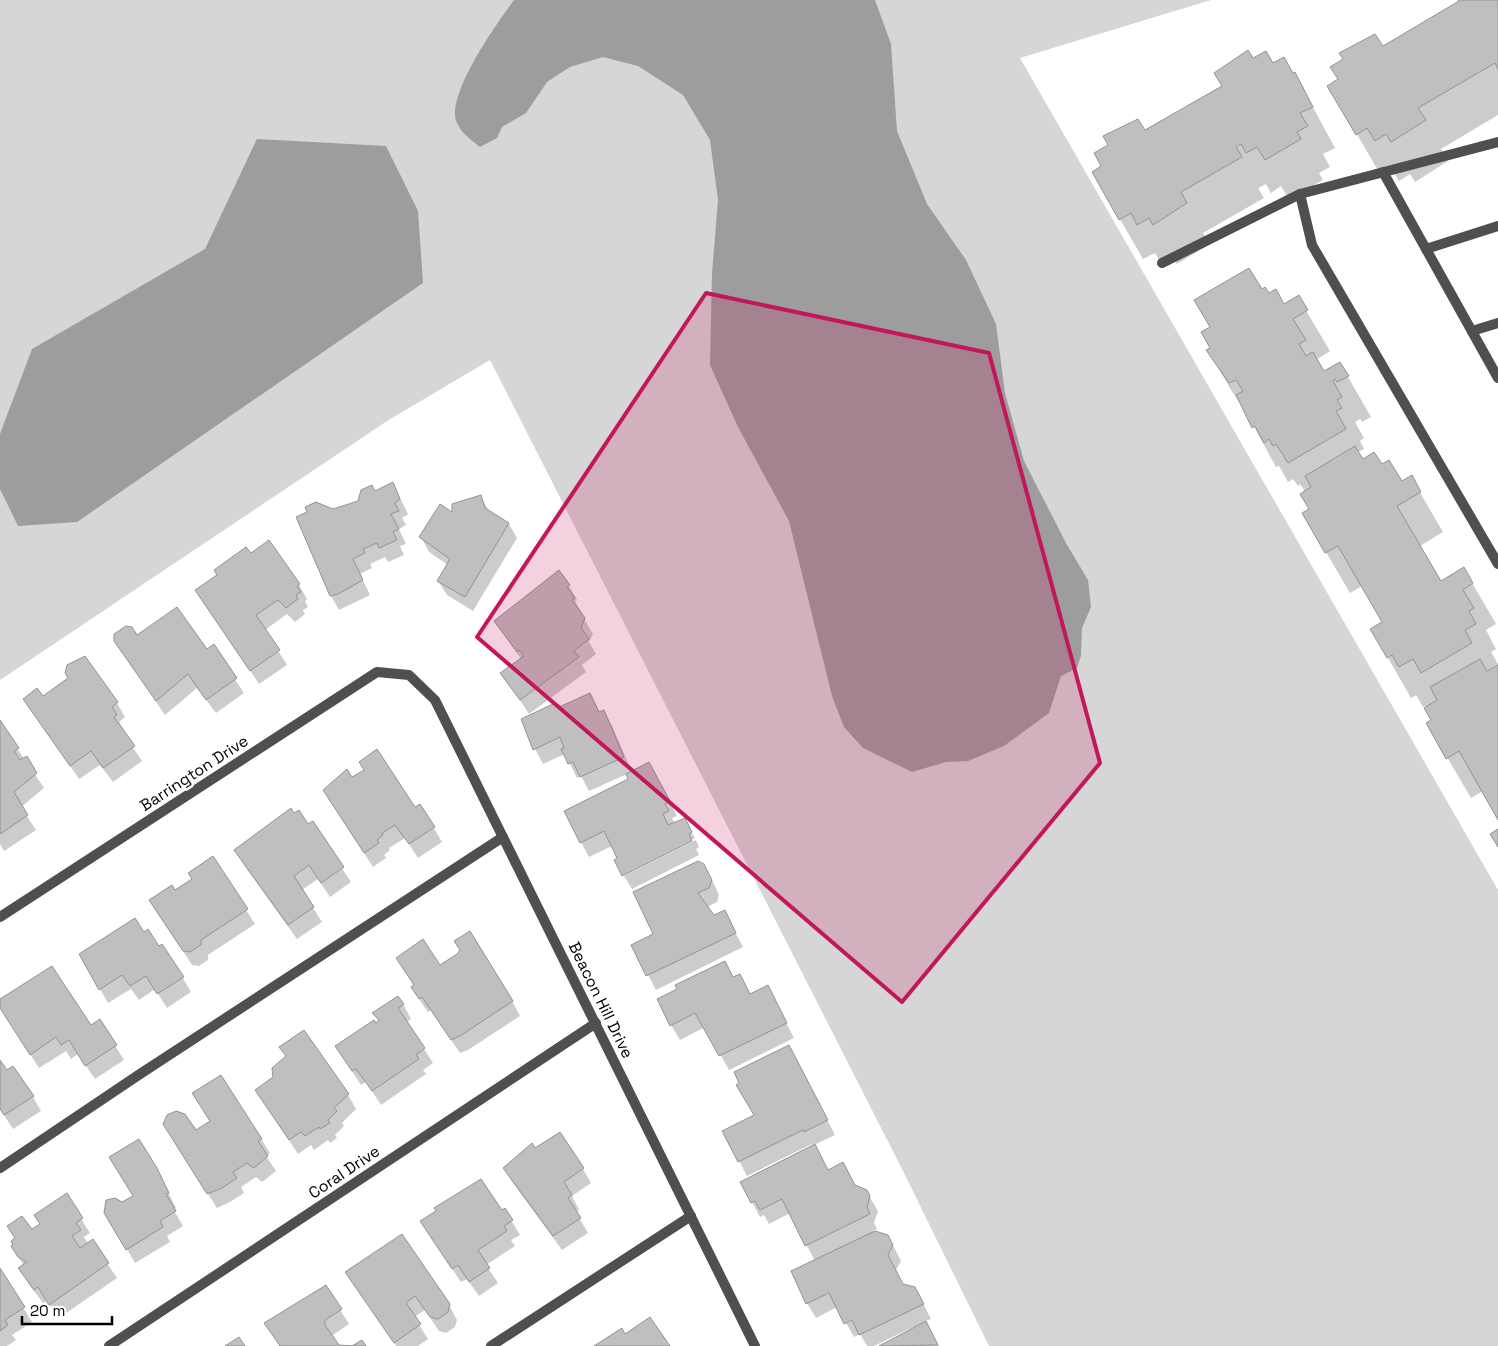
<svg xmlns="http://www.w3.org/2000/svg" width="1498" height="1346" viewBox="0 0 1498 1346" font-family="'Space Grotesk',sans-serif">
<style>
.green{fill:#d6d6d6}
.water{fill:#9d9d9d}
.shadow{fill:#0003}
.building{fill:#bfbfbf;stroke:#939393}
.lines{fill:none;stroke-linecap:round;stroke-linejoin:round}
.lane{stroke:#4f4f4f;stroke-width:10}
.street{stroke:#4f4f4f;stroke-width:10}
.marked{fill:#c2185b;fill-opacity:0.2;stroke:#c2185b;stroke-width:4;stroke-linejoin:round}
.labels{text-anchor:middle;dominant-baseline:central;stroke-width:5;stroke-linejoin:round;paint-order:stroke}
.street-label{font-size:16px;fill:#000;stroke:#fff}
</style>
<rect width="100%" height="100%" fill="#fff"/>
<polygon class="green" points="0,0 1211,0 1020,58 1498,890 1498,1346 989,1346 902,1169 490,360 387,421 0,680"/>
<g class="water">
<path d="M514 0H875L891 44 897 131 927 204 966 260 996 324 1005 393 1024 461 1066 543 1088 580 1091 607 1082 628 1081 656 1077 668 1061 676 1049 713 1004 746 968 761 946 762 912 772 863 748 844 727 832 696 789 521 738 427 710 365 712 273 718 200 710 140 683 95 638 66 603 57 570 67 547 82 526 113 502 127 497 138 480 147C470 139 461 133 456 121 447 93 497 23 514 0Z"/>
<polygon points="257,139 386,146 418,211 423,283 77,522 18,526 0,489 0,434 32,349 205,249"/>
</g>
<g class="shadow">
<polygon points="1460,0 1498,0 1498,115 1441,149 1448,161 1415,182 1410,174 1399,181 1391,168 1380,174 1329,86 1382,48 1461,2"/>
<polygon points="1252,60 1273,65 1293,74 1295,74 1335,148 1323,154 1330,167 1319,173 1323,180 1289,199 1281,186 1271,193 1266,184 1258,188 1264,198 1203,233 1210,244 1177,264 1173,257 1162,264 1155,253 1143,259 1093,172 1144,132 1223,87"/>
<polygon points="1262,291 1284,305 1298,297 1330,351 1316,360 1324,373 1340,363 1371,417 1362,422 1360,419 1355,422 1364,438 1360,441 1364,449 1358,452 1363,460 1382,466 1401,483 1411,477 1443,532 1420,546 1441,583 1464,569 1496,624 1486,630 1496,649 1491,652 1498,664 1498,817 1483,791 1471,798 1427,723 1433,720 1425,706 1423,707 1416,695 1411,698 1372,630 1384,623 1362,586 1350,593 1303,513 1310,509 1305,492 1300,484 1298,486 1293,479 1288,482 1279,466 1276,467 1246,412 1231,390 1208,350 1212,348"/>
<polygon points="393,484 408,514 402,518 406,525 399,529 406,544 400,546 404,555 388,562 385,557 370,564 372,568 360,574 370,595 339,610 331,596 333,511 359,502"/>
<polygon points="480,496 489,511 509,524 517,538 473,611 447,595 438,581 448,565 429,552 421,537"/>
<polygon points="250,555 299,585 307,599 305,601 308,607 303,610 305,614 295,622 287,614 265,630 287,665 259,684 196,590"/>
<polygon points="569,586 577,600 575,601 582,613 581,614 593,634 589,642 596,654 582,665 586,672 529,714 502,673 521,659 496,622"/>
<polygon points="137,637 207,651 213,646 244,693 216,713 197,688 165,715 124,655"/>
<polygon points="70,678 117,703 125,717 119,722 124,730 122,731 142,761 113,782 100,765 79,779 25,699 42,697"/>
<polygon points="589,694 600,713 603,712 612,726 632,772 657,778 677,816 672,818 675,824 684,819 695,838 623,874 612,846 589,857 581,842 630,779 627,774 589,791 581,776 577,778 565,754 543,764 535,749 523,719 557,710"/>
<polygon points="0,723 44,788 21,807 36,830 4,851 0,844"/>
<polygon points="352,779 415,809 434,828 442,842 418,858 405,838 389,848 390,850 384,855 386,858 373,867 333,805"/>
<polygon points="312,823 351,882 330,897 318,879 302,890 322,922 297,939 244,865 236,851"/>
<polygon points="696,840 699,847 696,849 699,855 632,889 624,876"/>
<polygon points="213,858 255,924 208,955 208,960 199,966 192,965 159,914 175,892 193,879"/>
<polygon points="712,880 719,895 717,902 707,907 713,917 732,926 743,947 656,990 633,945 655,935 635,892"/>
<polygon points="143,933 182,977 191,992 167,1008 155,989 139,1000 131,989 108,1003 100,989"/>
<polygon points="398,959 440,967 512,1001 520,1016 468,1050 460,1053 431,1010 428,1012 421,1002 413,987 415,986"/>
<polygon points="740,976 751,995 775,1001 794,1038 729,1070 705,1027 680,1040 671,1025"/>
<polygon points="0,1001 91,1027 100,1021 124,1060 95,1079 78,1054 71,1059 66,1051 39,1068 6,1017 0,1006"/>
<polygon points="403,1004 411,1019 407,1022 433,1063 423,1070 426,1074 381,1105 366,1082 361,1085 336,1047 379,1022 374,1013"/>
<polygon points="281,1047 348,1095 356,1109 342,1123 344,1126 335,1135 337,1138 330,1143 328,1140 314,1150 311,1145 298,1154 256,1090 275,1078 286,1057"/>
<polygon points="797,1061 835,1135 814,1145 828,1171 866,1191 878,1211 874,1223 877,1229 872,1231 887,1236 896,1251 901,1261 896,1270 903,1285 923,1303 931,1319 925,1321 939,1346 882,1346 914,1329 913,1327 874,1346 867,1346 860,1334 854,1337 837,1307 816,1318 807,1303 815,1261 790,1213 769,1224 764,1215 760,1217 752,1202 813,1146 812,1144 747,1176 724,1131 755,1115"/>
<polygon points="0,1062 7,1072 33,1097 41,1111 13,1129 0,1109"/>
<polygon points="193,1094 261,1139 270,1153 266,1156 276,1171 262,1182 256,1177 241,1187 244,1193 230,1202 217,1208 173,1139 195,1132 211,1122"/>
<polygon points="504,1168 583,1169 591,1183 572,1196 579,1210 576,1212 588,1233 562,1250 513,1183"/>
<polygon points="164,1184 176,1208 173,1209 183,1226 167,1236 170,1242 135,1263 105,1212"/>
<polygon points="66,1195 90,1233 84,1237 88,1244 92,1241 117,1278 59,1318 47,1301 43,1303 28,1283 20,1268 24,1266 12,1247 41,1225"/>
<polygon points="502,1212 511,1220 520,1235 511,1240 515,1246 486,1265 498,1283 479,1296 467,1279 461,1282 430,1236"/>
<polygon points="0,1270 32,1322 12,1335 16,1340 7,1346 0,1346"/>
<polygon points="347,1272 449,1305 457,1320 455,1327 446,1333 439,1331 425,1310 414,1317 428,1339 418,1346 396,1346"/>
<polygon points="326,1287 349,1324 333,1335 338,1346 280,1346 266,1323"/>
</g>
<g class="building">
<polygon points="1458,0 1498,0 1498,69 1495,63 1418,108 1426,120 1391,142 1386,134 1375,141 1367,128 1356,135 1327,86 1338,79 1330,67 1343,59 1339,53 1375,34 1383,46 1459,1"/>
<polygon points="1248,50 1253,58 1266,51 1273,63 1284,57 1293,73 1295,72 1313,107 1300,113 1308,126 1297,132 1301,139 1265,160 1257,147 1246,153 1241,144 1236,147 1242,157 1181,192 1187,203 1153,225 1149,218 1137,225 1131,213 1119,220 1092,172 1101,166 1094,153 1108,145 1103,136 1138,119 1145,130 1222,86 1214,73"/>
<polygon points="1249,268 1262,289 1265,287 1269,293 1276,289 1284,304 1299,295 1308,310 1293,319 1306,340 1299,344 1306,356 1313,352 1324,371 1340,362 1349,376 1337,382 1335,379 1333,381 1342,397 1337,400 1342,408 1336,411 1346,429 1288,463 1276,444 1273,446 1269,439 1264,443 1255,426 1252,428 1236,395 1243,391 1236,380 1229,383 1206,350 1210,348 1201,332 1210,327 1194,300"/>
<polygon points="1355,446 1363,459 1374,452 1382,464 1389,460 1402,481 1412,475 1421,492 1397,506 1441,581 1464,567 1473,583 1463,590 1474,608 1469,611 1476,624 1465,630 1472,643 1421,673 1413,659 1399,667 1392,655 1387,658 1370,629 1382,622 1338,546 1325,553 1302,513 1309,509 1300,494 1311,487 1305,476"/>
<polygon points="393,482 400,499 395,503 399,511 391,514 399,529 393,532 397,540 379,548 377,543 363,549 365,553 353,559 363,580 338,594 330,596 296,517 307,512 305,507 316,502 333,509 358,501 361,490 372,485 375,491"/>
<polygon points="481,495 485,508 509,523 465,597 437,581 450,559 419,537 440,504 452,512 452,504"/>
<polygon points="269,540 300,584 297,586 301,592 296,595 298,599 286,608 278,600 256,615 280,650 250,671 195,590 217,575 214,570 246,547 251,553"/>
<polygon points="559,570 570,585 567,587 575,598 572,600 585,618 581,628 589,639 574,651 579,657 520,700 500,673 524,656 519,650 517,652 494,621"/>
<polygon points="177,607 207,649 214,644 237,678 206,700 188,674 156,701 114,641 114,634 126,626 132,627 137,635"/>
<polygon points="85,656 118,702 112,707 117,715 114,717 135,746 103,768 91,751 70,766 23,699 37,688 43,696 68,678 65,673 67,665"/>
<polygon points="1480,659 1487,671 1498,665 1498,820 1459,751 1446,759 1426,723 1431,720 1424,708 1437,700 1430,687"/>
<polygon points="590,693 599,712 604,710 624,757 580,777 573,762 568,764 561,749 564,748 560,737 533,750 521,719 555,703 557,708"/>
<polygon points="0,720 19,748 14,751 20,760 27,756 37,773 14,792 28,815 0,834"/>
<polygon points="377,749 415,807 420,804 435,827 409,844 395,825 382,833 383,835 377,840 379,843 364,853 323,790 347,769 352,777 364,770 359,762"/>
<polygon points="649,762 670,801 665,804 669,811 663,814 668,825 685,818 692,832 689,834 692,841 622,876 614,860 617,858 604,831 580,843 564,811 628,779 626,774"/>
<polygon points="291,808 294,813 299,810 308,824 313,821 344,867 321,883 309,865 294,876 314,907 288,925 234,850"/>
<polygon points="1498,829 1498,847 1490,834"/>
<polygon points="213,856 248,909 201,940 201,945 190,952 183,951 149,900 172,885 175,890 192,879 188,873"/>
<polygon points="698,861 704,864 712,880 709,888 698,893 714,915 725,910 736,933 646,976 631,945 653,934 633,892"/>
<polygon points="135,918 144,932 148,929 159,946 162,944 184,977 157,994 146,976 130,986 122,975 99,990 79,954"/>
<polygon points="470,931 513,1001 460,1036 451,1040 422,997 419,999 411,987 414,985 396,958 423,939 440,965 457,954 460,950 454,941"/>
<polygon points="725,961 733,977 740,974 750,994 768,985 787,1023 719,1056 695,1013 670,1026 657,999 677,989 675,985"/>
<polygon points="52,966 91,1025 100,1019 117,1045 85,1066 69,1040 61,1045 56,1037 30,1055 0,1008 0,999"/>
<polygon points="398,996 404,1004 398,1008 425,1048 416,1055 419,1059 372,1091 356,1069 352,1071 335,1046 374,1020 376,1023 379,1020 372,1013"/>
<polygon points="304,1030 349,1094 334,1108 337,1111 328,1120 330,1123 320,1129 319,1127 305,1136 301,1132 289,1140 255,1090 273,1077 272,1068 286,1056 279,1047"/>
<polygon points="789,1045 828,1120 804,1132 803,1130 738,1162 722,1131 754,1115 736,1085 739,1083 734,1072"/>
<polygon points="0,1060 7,1070 13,1066 34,1096 4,1115 0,1109"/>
<polygon points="221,1075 262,1139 258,1141 268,1156 254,1168 247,1163 233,1172 237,1178 222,1188 207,1194 163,1124 167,1115 176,1111 185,1114 196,1130 210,1121 192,1093"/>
<polygon points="560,1132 584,1168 564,1182 572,1195 568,1198 581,1218 553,1236 503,1168 532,1143 535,1148"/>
<polygon points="139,1139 157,1168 169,1193 166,1194 176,1211 160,1221 163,1227 126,1250 104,1213 106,1200 115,1198 122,1202 133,1196 109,1157"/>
<polygon points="815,1144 828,1170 843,1162 855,1185 867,1190 870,1196 867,1207 870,1214 805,1246 782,1199 760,1210 755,1201 751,1203 740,1182"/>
<polygon points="481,1179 502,1210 505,1208 513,1220 504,1226 507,1231 478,1250 490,1268 469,1282 458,1265 452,1269 420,1221 436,1211 434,1208"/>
<polygon points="67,1193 83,1218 76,1223 81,1230 72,1236 80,1248 93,1239 109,1263 49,1305 38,1287 34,1290 18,1268 27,1262 18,1257 11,1246 13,1245 11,1241 15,1238 7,1226 22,1216 32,1229 40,1224 34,1215"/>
<polygon points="875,1231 888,1235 893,1245 888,1255 903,1284 915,1287 924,1304 859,1335 852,1320 844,1324 829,1293 806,1304 791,1271"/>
<polygon points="402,1234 450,1304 448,1312 438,1319 430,1317 415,1296 406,1303 421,1324 394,1343 345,1272"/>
<polygon points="0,1268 25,1307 5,1320 8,1325 0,1331"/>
<polygon points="326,1285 342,1309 325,1320 325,1325 339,1345 352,1346 280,1346 264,1323"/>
<polygon points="650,1317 670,1346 594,1346 622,1328 625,1334"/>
<polygon points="926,1321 938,1345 879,1346"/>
<polygon points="239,1337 245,1346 225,1346"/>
<polygon points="362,1340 366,1346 352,1346"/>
</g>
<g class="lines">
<g class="lane">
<polyline points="1498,142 1300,194 1312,245 1498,564"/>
<polyline points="1383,172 1498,378"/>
<polyline points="1426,249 1498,226"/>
<polyline points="1162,263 1300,194"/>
<polyline points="1472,331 1498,323"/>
<polyline points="0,1168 140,1074 503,837"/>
<polyline points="491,1346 691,1216"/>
</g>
<g class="street">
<polyline points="0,917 377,672 409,675 435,700 755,1346"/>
<polyline points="109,1346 596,1023"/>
</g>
</g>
<path class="marked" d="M706 293 989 353 1100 763 902 1002 477 637Z"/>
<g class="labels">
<g class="street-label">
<text transform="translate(194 773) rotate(-33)">Barrington Drive</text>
<text transform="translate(601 1000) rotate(64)">Beacon Hill Drive</text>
<text transform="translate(344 1172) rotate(-34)">Coral Drive</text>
</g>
</g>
<path d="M22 1316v8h90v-8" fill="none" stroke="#000000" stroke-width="2.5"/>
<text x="30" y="1316" font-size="15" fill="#000000" stroke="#ffffff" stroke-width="4" paint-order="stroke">20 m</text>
</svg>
